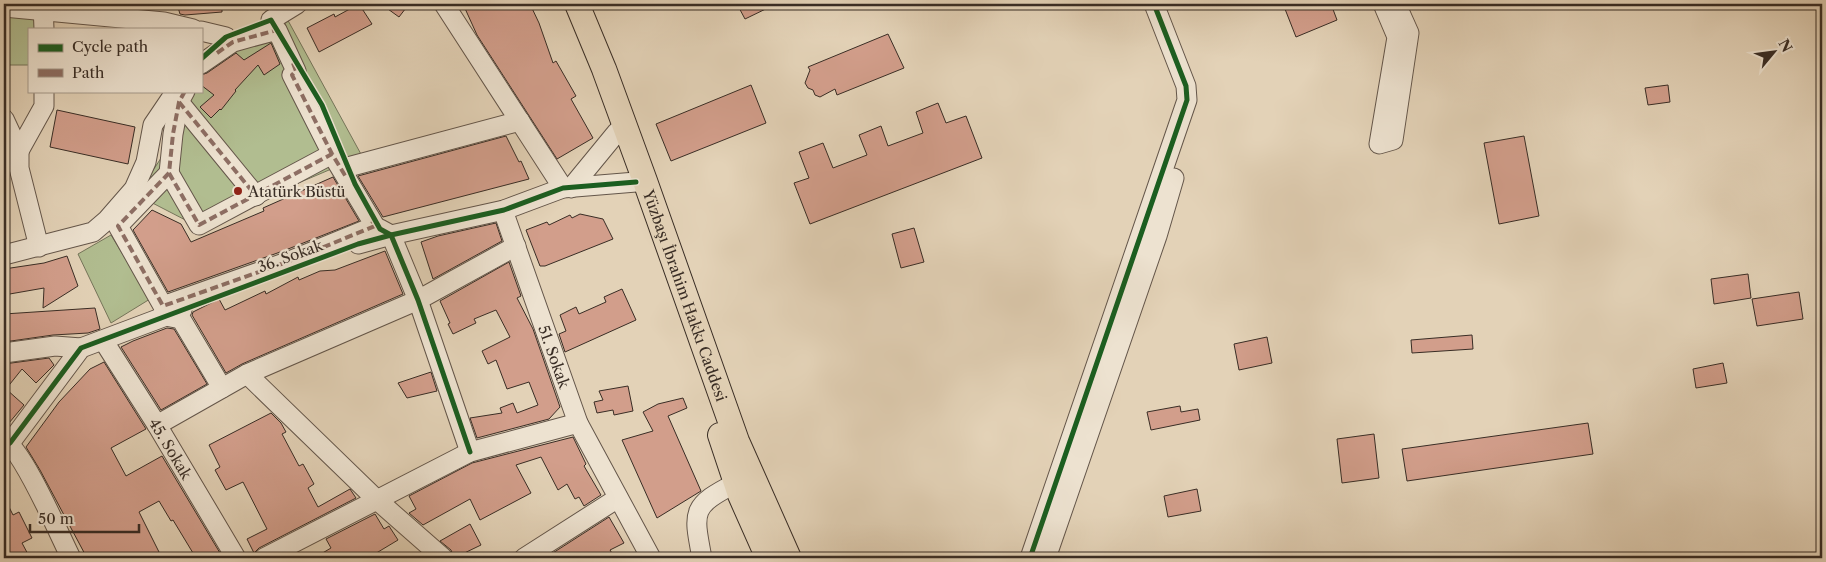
<svg xmlns="http://www.w3.org/2000/svg" width="1826" height="562" viewBox="0 0 1826 562" font-family="'Libre Caslon Text',serif">
<style>
.green{fill:#b1bd90;stroke:#75755a}
.building{fill:#d29e8b;stroke:#392d25}
.lines{fill:none;stroke-linecap:round;stroke-linejoin:round}
.minor-casing{stroke:#64564a;stroke-width:21}
.major-casing{stroke:#392d25;stroke-width:26}
.minor{stroke:#ede2d0;stroke-width:19}
.major{stroke:#e3d2b7;stroke-width:24}
.quiet{stroke:#8d6e63;stroke-width:4;stroke-dasharray:8 4;stroke-linecap:butt}
.cycleway-casing{stroke:#ede2d0;stroke-width:8}
.cycleway{stroke:#1b5e20;stroke-width:5}
.poi-dot{fill:#8f2418;stroke:#ede2d0;stroke-width:2}
.labels{text-anchor:middle;dominant-baseline:central;stroke-width:4.5;stroke-linejoin:round;paint-order:stroke}
.poi-label{font-size:15px;fill:#392d25;stroke:#ede2d0;text-anchor:start}
.street-label{font-size:15px;fill:#392d25;stroke:#ede2d0}
</style>
<rect width="100%" height="100%" fill="#e3d2b7"/>
<filter id="stains"><feTurbulence type="fractalNoise" baseFrequency=".004" numOctaves="4"/><feColorMatrix values="0 0 0 0 .2 0 0 0 0 .09 0 0 0 0 .02 0 0 0 .5 -.17"/></filter>
<radialGradient id="worn" r=".72"><stop offset=".6" stop-color="#630" stop-opacity="0"/><stop offset="1" stop-color="#630" stop-opacity=".3"/></radialGradient>
<g class="green">
<polygon points="4,14 38,16 37,29 29,29 29,65 4,65"/>
<polygon points="285,15 362,156 197,226 137,195 163,155 186,91 201,91 201,69"/>
<polygon points="111,235 150,299 111,323 78,254"/>
</g>
<g class="building">
<polygon points="177,4 222,4 222,12 185,15 180,14"/>
<polygon points="359,4 372,24 319,52 307,28 334,14 335,17"/>
<polygon points="381,4 409,4 399,17"/>
<polygon points="463,4 530,4 539,23 553,63 556,61 576,96 571,99 593,138 557,159 477,35"/>
<polygon points="737,4 776,4 745,19"/>
<polygon points="1296,4 1331,4 1337,20 1296,37 1285,9"/>
<polygon points="888,34 904,68 837,95 835,89 820,97 815,95 813,90 808,88 805,83 810,70 808,67"/>
<polygon points="271,43 280,64 264,75 258,65 235,90 236,91 221,110 220,109 211,118 200,107 214,95 201,85 201,75 207,73 236,53 244,60"/>
<polygon points="751,85 766,123 671,161 656,124"/>
<polygon points="1668,85 1670,102 1648,105 1645,88"/>
<polygon points="938,103 946,123 966,116 982,158 810,224 794,183 809,178 799,152 823,143 833,168 867,155 859,135 881,126 888,146 923,133 916,112"/>
<polygon points="57,110 135,127 128,164 50,147"/>
<polygon points="506,136 519,162 521,161 529,179 383,217 358,176"/>
<polygon points="1524,136 1539,216 1499,224 1484,143"/>
<polygon points="333,177 359,221 283,251 168,292 133,230 152,210 181,224 191,242 264,211 263,208"/>
<polygon points="580,214 603,219 613,239 545,266 540,266 526,230 547,222 549,225 570,215 572,218"/>
<polygon points="496,223 502,241 433,279 421,242 438,236"/>
<polygon points="914,228 924,262 901,268 892,234"/>
<polygon points="385,251 403,294 242,364 226,373 192,315 193,312 219,299 225,310 265,291 266,294 298,277 299,280 320,271 335,270"/>
<polygon points="67,256 78,286 43,308 44,288 4,295 4,269 44,263"/>
<polygon points="509,262 521,296 517,298 533,329 560,407 549,419 477,438 470,418 502,413 500,408 513,403 517,413 538,405 529,382 507,389 496,360 488,364 482,351 510,337 496,310 474,319 476,323 453,334 448,324 450,323 440,301"/>
<polygon points="1748,274 1751,298 1714,304 1711,279"/>
<polygon points="622,289 636,320 565,352 559,334 566,331 560,315 576,307 579,314 606,302 604,297"/>
<polygon points="1799,292 1803,319 1757,326 1752,299"/>
<polygon points="95,308 100,329 88,333 53,335 4,342 4,314"/>
<polygon points="167,328 174,329 207,384 161,410 121,347 133,341"/>
<polygon points="1472,335 1473,349 1412,353 1411,340"/>
<polygon points="1267,337 1272,363 1239,370 1234,344"/>
<polygon points="49,358 54,365 36,383 22,369 6,389 24,405 4,429 4,364"/>
<polygon points="104,362 146,429 111,448 126,476 162,456 223,558 196,558 173,520 171,521 159,501 139,512 162,558 87,558 40,470 26,447 59,402 90,369"/>
<polygon points="1723,363 1727,383 1696,388 1693,369"/>
<polygon points="431,372 437,391 407,398 398,383"/>
<polygon points="628,386 633,411 614,415 613,410 597,413 594,402 603,400 599,391"/>
<polygon points="683,398 687,408 668,416 701,491 657,518 622,440 653,431 643,412 658,404"/>
<polygon points="1180,406 1181,412 1198,409 1200,420 1151,430 1147,412"/>
<polygon points="271,413 281,423 286,432 282,434 299,466 303,464 314,484 308,488 318,507 350,489 356,498 259,548 254,553 247,539 267,529 243,482 226,490 215,470 220,467 209,445"/>
<polygon points="1588,423 1593,454 1407,481 1402,449"/>
<polygon points="1374,434 1379,478 1342,483 1337,439"/>
<polygon points="573,437 586,464 584,466 601,495 584,506 579,497 575,499 567,484 558,490 541,457 516,465 531,493 480,520 470,499 423,525 409,513 416,509 409,496 472,463"/>
<polygon points="1197,489 1201,511 1168,517 1164,496"/>
<polygon points="4,497 13,515 19,512 32,538 22,543 30,558 4,558"/>
<polygon points="375,514 384,529 389,526 398,540 368,558 314,558 331,548 326,539"/>
<polygon points="609,517 624,543 610,550 615,558 545,558"/>
<polygon points="470,524 481,545 454,558 451,550 440,541"/>
</g>
<g class="lines">
<defs>
<g id="minor">
<polyline points="43,4 44,29"/>
<polyline points="444,4 563,188"/>
<polyline points="1383,4 1397,37 1379,144 1393,140 1409,33 1396,4"/>
<polyline points="4,7 164,22 193,29"/>
<polyline points="271,20 297,4"/>
<polyline points="201,31 226,37"/>
<polyline points="185,91 179,102 173,134 169,173 118,226 163,306 287,262 375,226 332,154 292,75 296,71 277,30 233,42 201,64"/>
<polyline points="179,102 256,196"/>
<polyline points="4,119 19,151 19,168 39,247"/>
<polyline points="19,151 44,106 44,91"/>
<polyline points="348,167 520,121"/>
<polyline points="169,173 199,225 332,154"/>
<polyline points="571,188 617,132"/>
<path id="s1" d="M504 210 506 219 578 423 651 558"/>
<polyline points="380,229 391,235 418,300 470,452"/>
<polyline points="358,244 391,235 504,210 563,188 636,182"/>
<polyline points="4,255 93,232 107,220 134,189 146,162 153,125 176,91"/>
<polyline points="163,313 165,316 181,319 222,388"/>
<path id="s2" d="M103 340 157 425 236 558"/>
<polyline points="4,353 55,346 81,348"/>
<polyline points="247,374 377,500 443,558"/>
<polyline points="157,425 247,374 418,300 516,246"/>
<path d="M4 440C23 450 59 534 71 558"/>
<polyline points="4,447 10,443 81,348 182,310"/>
<polyline points="264,558 470,452 578,423"/>
<polyline points="524,558 618,498"/>
<path d="M702 558C693 511 691 506 736 483"/>
<polyline points="1030,558 1187,100 1186,86 1154,4"/>
<polyline points="1046,558 1157,236 1174,178"/>
</g>
<g id="major">
<path id="s3" d="M577 4 604 69 645 181 737 441 789 558"/>
<polyline points="720,435 740,495 768,558"/>
</g>
</defs>
<use href="#minor" class="minor-casing"/>
<use href="#major" class="major-casing"/>
<use href="#minor" class="minor"/>
<use href="#major" class="major"/>
<g class="quiet">
<polyline points="217,53 233,42 277,30 278,32"/>
<polyline points="293,63 296,71 292,75 332,154 346,177"/>
<polyline points="185,91 179,102 173,134 169,173 118,226 163,306 287,262 375,226 372,221"/>
<polyline points="179,102 256,196"/>
<polyline points="169,173 199,225 332,154"/>
</g>
<defs>
<g id="cycleway">
<polyline points="201,59 226,37 271,20 322,105 355,184 380,229 391,235 418,300 470,452"/>
<polyline points="4,447 10,443 81,348 358,244 391,235 504,210 563,188 636,182"/>
<polyline points="1030,558 1187,100 1186,86 1154,4"/>
</g>
</defs>
<use href="#cycleway" class="cycleway-casing"/>
<use href="#cycleway" class="cycleway"/>
</g>
<circle class="poi-dot" cx="238" cy="191" r="5"/>
<g class="labels">
<g class="poi-label">
<text x="248" y="191">Atatürk Büstü</text>
</g>
<g class="street-label">
<text transform="translate(290 256) rotate(-20)">36. Sokak</text>
<text stroke="none"><textPath href="#s3" startOffset="311">Yüzbaşı İbrahim Hakkı Caddesi</textPath></text>
<text stroke="none"><textPath href="#s1" startOffset="155">51. Sokak</textPath></text>
<text stroke="none"><textPath href="#s2" startOffset="128">45. Sokak</textPath></text>
</g>
</g>
<rect width="1826" height="562" fill="none" stroke="#e3d2b7" stroke-width="20"/>
<rect x="5" y="5" width="1816" height="552" fill="none" stroke="#392d25" stroke-width="2.5"/>
<rect x="10" y="10" width="1806" height="542" fill="none" stroke="#392d25"/>
<rect x="28" y="28" width="175" height="65" fill="#ede2d0" stroke="#a59a8c"/>
<rect x="38" y="44" width="25" height="8" fill="#1b5e20" stroke="#a59a8c"/>
<text x="72" y="52" font-size="15" fill="#392d25">Cycle path</text>
<rect x="38" y="69" width="25" height="8" fill="#8d6e63" stroke="#a59a8c"/>
<text x="72" y="78" font-size="15" fill="#392d25">Path</text>
<g transform="translate(1774 52) rotate(61)" stroke="#ede2d0" stroke-width="4" paint-order="stroke">
<path d="M0-4L9 19L0 12L-9 19Z" fill="#392d25"/>
<text y="-8" font-size="14" font-weight="bold" text-anchor="middle" fill="#392d25">N</text>
</g>
<path d="M30 524v8h109v-8" fill="none" stroke="#392d25" stroke-width="2.5"/>
<text x="38" y="524" font-size="15" fill="#392d25" stroke="#ede2d0" stroke-width="4" paint-order="stroke">50 m</text>
<rect width="100%" height="100%" filter="url(#stains)"/>
<rect width="100%" height="100%" fill="url(#worn)"/>
</svg>
